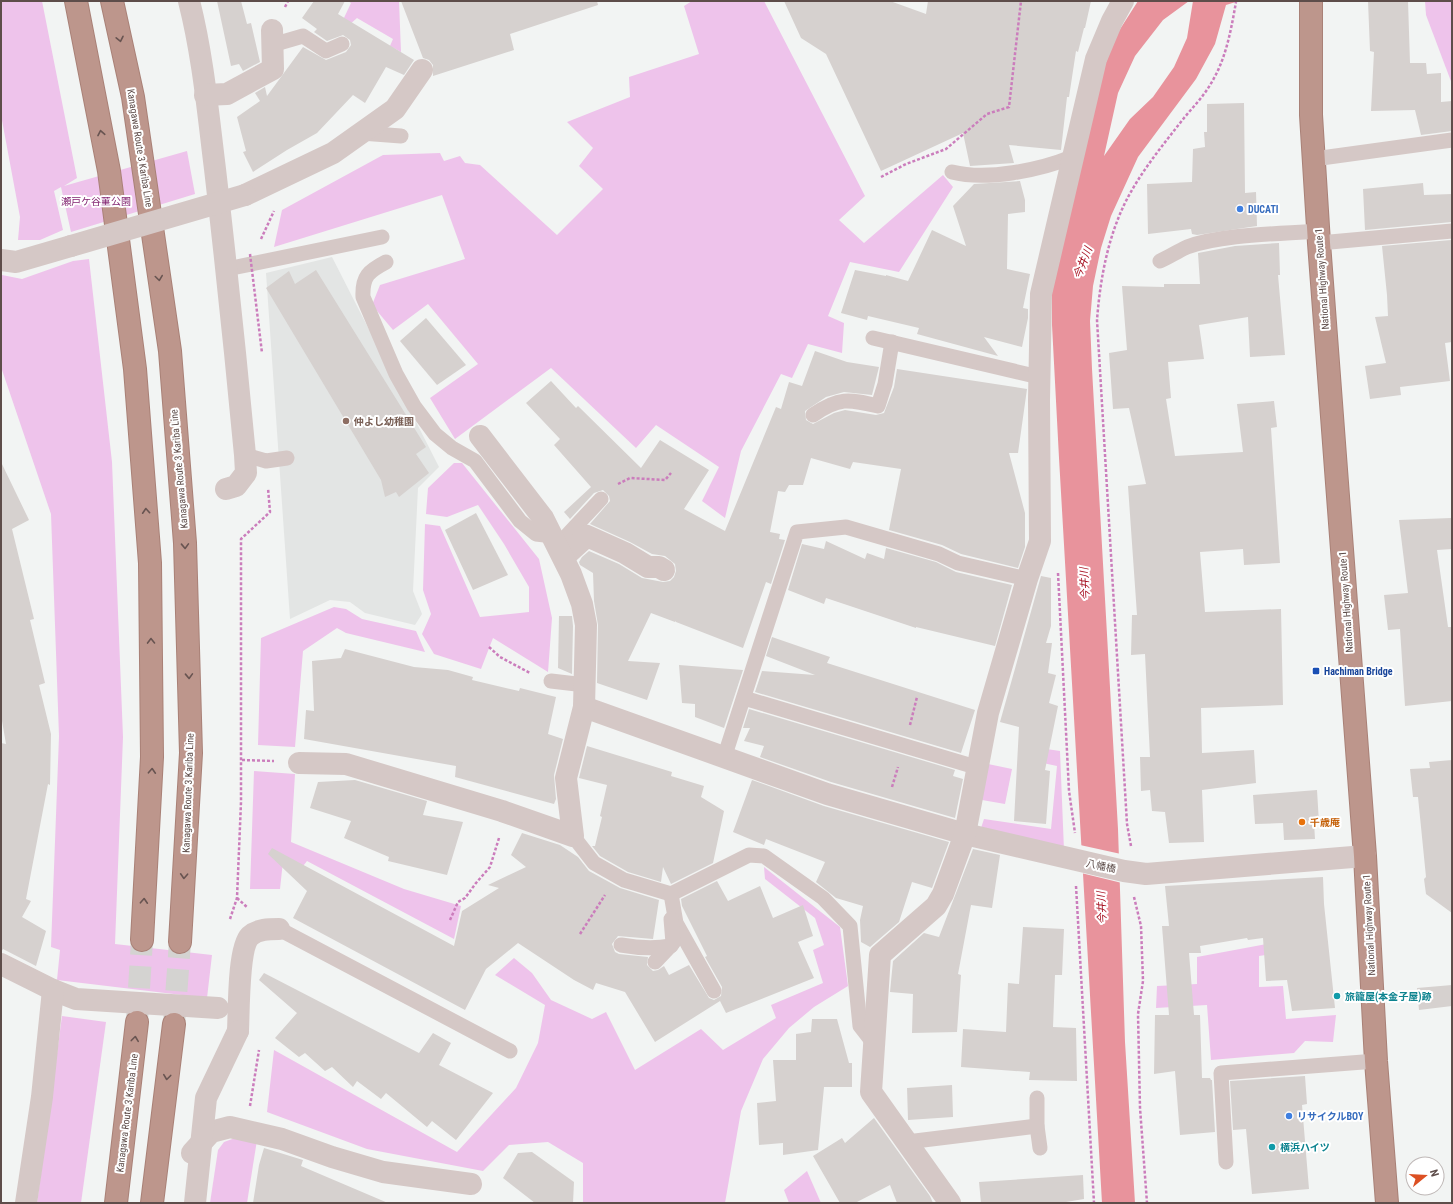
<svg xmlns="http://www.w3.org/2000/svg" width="1453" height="1204" viewBox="0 0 1453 1204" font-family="'Roboto Condensed','Noto Sans JP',sans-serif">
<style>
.education{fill:#e3e5e4}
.green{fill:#eec3eb}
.water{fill:#e8939c}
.pier{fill:#f2f4f3}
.building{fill:#d6d1cf}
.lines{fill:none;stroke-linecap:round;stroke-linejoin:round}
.highway-tunnel{stroke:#d4d3d1;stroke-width:22;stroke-dasharray:22 11;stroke-linecap:butt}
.highway-casing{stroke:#a98177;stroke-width:24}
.path{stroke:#cb7dbc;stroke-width:2.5;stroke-dasharray:3 2;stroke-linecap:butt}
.lane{stroke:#d5c8c6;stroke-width:15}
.street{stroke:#d5c8c6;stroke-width:22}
.highway{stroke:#bd968c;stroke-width:22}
.path-bridge{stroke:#cb7dbc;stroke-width:2.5;stroke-dasharray:3 2;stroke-linecap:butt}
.street-bridge{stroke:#d5c8c6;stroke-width:22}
.oneway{stroke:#685451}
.shop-dot{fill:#3f7fe0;stroke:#fff;stroke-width:1.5}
.education-dot{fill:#8d6e63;stroke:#fff;stroke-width:1.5}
.transit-dot{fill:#1a4fb4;stroke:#fff;stroke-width:1.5}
.food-dot{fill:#e8710a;stroke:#fff;stroke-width:1.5}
.culture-dot{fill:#0f9aa8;stroke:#fff;stroke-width:1.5}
.labels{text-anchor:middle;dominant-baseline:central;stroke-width:4;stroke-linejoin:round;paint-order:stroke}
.street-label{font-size:10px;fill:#5e4d4a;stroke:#fff}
.park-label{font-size:10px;fill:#7e1d6c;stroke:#fff}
.shop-label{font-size:10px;font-weight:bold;fill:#366cbe;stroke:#fff;text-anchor:start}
.education-label{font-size:10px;font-weight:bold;fill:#785e54;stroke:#fff;text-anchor:start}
.transit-label{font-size:10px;font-weight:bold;fill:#164399;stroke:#fff;text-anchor:start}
.food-label{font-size:10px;font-weight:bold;fill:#c56008;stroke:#fff;text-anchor:start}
.culture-label{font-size:10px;font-weight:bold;fill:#0d838f;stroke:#fff;text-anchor:start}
.water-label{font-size:11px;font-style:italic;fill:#a71424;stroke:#fff}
</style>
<rect width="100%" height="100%" fill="#f2f4f3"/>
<polygon class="education" points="332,257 439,467 418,488 413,591 422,614 415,625 365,613 350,602 330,600 290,619 266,273"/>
<g class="green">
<polygon points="1,1 42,1 77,178 64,186 187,151 195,194 71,232 61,187 54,191 63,230 40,240 18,240 20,217 1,115"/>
<polygon points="348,1 399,1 401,52 390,46 393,39 357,18 349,25 343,20 351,3"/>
<polygon points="692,1 764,1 865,196 839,220 864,243 943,175 953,187 899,272 850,262 828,316 844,323 842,353 808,344 792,378 781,374 741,451 725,518 702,501 719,467 656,425 636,448 551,368 455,439 430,398 478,364 428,304 393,330 372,305 380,285 465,259 442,195 274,247 282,210 383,155 440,153 444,161 460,156 465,163 480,165 557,235 603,189 579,166 593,148 567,122 630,97 629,77 699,54 684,6"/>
<polygon points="1425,1 1452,1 1452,84 1426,15"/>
<polygon points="89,259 112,462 123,737 115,944 212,955 207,998 57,980 60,950 51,947 59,736 51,514 1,367 1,273 2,275 22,279 73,261"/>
<polygon points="454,463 462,463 539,559 552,618 548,672 493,638 481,669 434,654 422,634 431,614 423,590 425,524 440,526 480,617 529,612 529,587 504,544 478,505 447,517 426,514 428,488"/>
<polygon points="334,607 346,609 362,619 416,631 425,652 346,633 337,628 303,651 295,747 258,745 261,638"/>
<polygon points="1026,746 1060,751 1064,850 981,828 984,819 1051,829 1057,766 1024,759"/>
<polygon points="988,764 1012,769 1005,804 982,800"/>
<polygon points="254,771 295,774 291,842 404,889 461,906 454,939 307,861 300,870 283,861 280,889 250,889"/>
<polygon points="764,867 840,927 848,986 814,1007 789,1028 763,1059 741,1111 725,1203 583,1203 583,1163 548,1142 509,1145 483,1171 367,1149 267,1112 274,1050 457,1152 516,1088 538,1043 545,1005 495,975 514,958 532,973 551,1000 592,1019 606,1012 635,1070 701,1029 723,1050 776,1018 771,1005 823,983 813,950 824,945 815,918 765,879"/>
<polygon points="1278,942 1278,953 1259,956 1259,987 1283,986 1286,1019 1336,1015 1333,1042 1305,1041 1294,1053 1211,1060 1207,1005 1156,1008 1157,986 1197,984 1197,957"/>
<polygon points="62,1016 106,1022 81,1203 37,1203"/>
<polygon points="235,1138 257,1140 247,1203 210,1203 218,1150 224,1142"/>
<polygon points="807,1171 821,1203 789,1203 784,1190"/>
</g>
<polygon class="water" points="1138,1 1189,1 1163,20 1135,56 1118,93 1104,156 1130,119 1153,97 1174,67 1187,38 1193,1 1239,1 1226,5 1215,44 1196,79 1138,157 1111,216 1101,248 1093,286 1090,321 1092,369 1118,829 1125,1042 1135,1203 1102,1203 1059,458 1052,325 1052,292 1104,68 1115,37"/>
<polygon class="pier" points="1080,845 1121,854 1122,883 1081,873"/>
<g class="building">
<polygon points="217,1 241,1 247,24 251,23 260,62 243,71 239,64 231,66"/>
<polygon points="314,1 345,1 338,14 414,60 404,75 386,67 365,103 353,95 317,133 287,150 253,172 243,152 246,151 237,117 260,101 255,93 265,87 267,96 303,47 326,60 346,52 351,45 350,40 343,35 327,41 314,32 317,29 302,18"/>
<polygon points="401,1 597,1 598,5 510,34 514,50 433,76 433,65 429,60 423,58"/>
<polygon points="784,1 890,1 926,14 928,1 1091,1 1085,28 1084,28 1078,52 1076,51 1069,97 1067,97 1061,150 1009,145 1014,163 970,166 963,133 881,171 826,54 801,38"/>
<polygon points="1368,1 1408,1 1410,63 1426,63 1427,74 1441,73 1441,102 1452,101 1452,131 1421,135 1415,110 1371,111 1374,52 1370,51"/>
<polygon points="1244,103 1245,193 1256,192 1257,226 1197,235 1192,234 1191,229 1148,234 1147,184 1192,182 1193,149 1205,147 1204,132 1207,132 1207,104"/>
<polygon points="1020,181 1025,200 1025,212 1008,214 1007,269 1030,274 1023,308 1028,309 1028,318 1022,347 984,337 998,356 917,334 919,328 868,316 867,320 841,313 855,270 886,276 886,275 908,281 932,230 966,246 953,206 974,184"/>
<polygon points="1423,183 1424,195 1452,194 1452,222 1365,230 1363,189"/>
<polygon points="1451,240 1452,342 1445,343 1450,381 1400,387 1401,395 1370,399 1365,366 1386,363 1375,317 1388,316 1387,295 1382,246"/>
<polygon points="1279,243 1280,275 1278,275 1285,355 1250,357 1248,317 1199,325 1204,359 1168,362 1171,398 1166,399 1175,456 1243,452 1237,404 1274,401 1277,427 1271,428 1280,563 1244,565 1243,549 1200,552 1205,612 1281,609 1283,705 1201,708 1202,753 1254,750 1256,783 1202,790 1204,842 1169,843 1165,812 1152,811 1150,790 1141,791 1140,757 1150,757 1145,654 1131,655 1132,615 1137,615 1128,486 1146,484 1129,408 1113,409 1109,353 1127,350 1122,286 1164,287 1164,284 1200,284 1198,253 1235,246"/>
<polygon points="316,270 426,447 416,454 429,473 399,497 396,492 385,497 381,480 266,288 289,271 295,284"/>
<polygon points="426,318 466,365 437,385 400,341"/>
<polygon points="815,351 847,362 879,367 872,395 844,392 826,397 805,411 806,420 813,424 834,413 845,410 876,415 884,413 894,387 897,369 1027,389 1018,453 1009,453 1025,513 1025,547 1018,568 961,554 942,545 889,530 901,469 853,462 850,469 811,458 803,485 789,485 785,492 778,491 770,532 780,534 779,539 785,540 771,584 766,582 743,648 676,622 676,621 675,622 651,613 628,661 660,663 647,700 597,683 598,625 594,601 593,573 580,565 579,562 582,557 589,551 619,564 642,578 663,582 670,581 674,577 676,571 675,564 665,556 652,554 630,542 590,524 610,501 609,496 603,490 594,493 570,519 564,512 591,487 554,445 560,439 526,403 551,381 576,408 578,406 641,468 660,440 709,470 684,509 725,531 776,407 781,409 789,382 802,386"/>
<polygon points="1,462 29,520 12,529 34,619 30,620 45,683 39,685 51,734 50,785 48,784 26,899 31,901 22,917 46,931 36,966 3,949 1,952 1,743 6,744 1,715"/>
<polygon points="476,513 508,575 473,590 445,530"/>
<polygon points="1451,518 1452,549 1437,550 1448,627 1452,627 1452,701 1405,706 1400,629 1388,630 1384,595 1408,593 1399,520"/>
<polygon points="826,541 865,559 867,553 884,559 886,548 936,562 956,572 1012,585 995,646 916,627 916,628 826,598 824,604 788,590 802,544 824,549"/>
<polygon points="1041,576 1051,578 1051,626 1046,643 1052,643 1048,673 1056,675 1049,703 1058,706 1045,770 1050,771 1046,824 1014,821 1019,727 1000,722"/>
<polygon points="559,616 572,616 573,626 572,674 558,668"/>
<polygon points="772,637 830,657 827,663 975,710 961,753 755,692 762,671 815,675 766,656"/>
<polygon points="345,649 414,667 448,670 473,677 472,680 519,691 520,688 556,697 548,734 563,739 554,775 556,799 554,804 455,777 456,766 304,739 306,710 314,711 312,661 341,658"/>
<polygon points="679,665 743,670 724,728 695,717 695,704 682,703"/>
<polygon points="749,709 955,770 953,776 963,779 955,818 831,782 760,757 764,746 744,741 750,728 743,728"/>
<polygon points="587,746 672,772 671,776 704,786 701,797 724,811 713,863 671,884 663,867 661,882 628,872 600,856 592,846 595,846 602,817 600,816 607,785 579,778"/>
<polygon points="1452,760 1452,913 1426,894 1424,879 1426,877 1418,797 1413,797 1410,769 1430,768 1429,762"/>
<polygon points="355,780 427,801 423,815 463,822 447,875 388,861 389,857 344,838 351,821 310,808 318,782"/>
<polygon points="752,780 824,806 949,842 932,888 912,882 899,922 870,947 861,942 860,920 863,906 836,898 816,882 825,862 766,839 764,845 733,832"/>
<polygon points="1317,790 1319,823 1314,823 1315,839 1284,840 1283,823 1255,824 1253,795"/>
<polygon points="522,833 560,845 578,857 589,871 620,888 659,900 653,939 618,936 612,944 615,952 619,954 648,957 647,965 653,971 658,970 664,966 669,975 689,965 709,998 714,1000 721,996 722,987 705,957 707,956 682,906 681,899 717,881 728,901 760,886 773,918 803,905 813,936 798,942 814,978 726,1013 720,1001 655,1042 625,992 596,983 593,990 574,980 518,943 486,969 465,1010 293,918 307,891 268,854 272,848 454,946 462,911 499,888 488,885 526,867 511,855"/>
<polygon points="973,849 1000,855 992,908 971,905 958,974 961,975 957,1032 912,1033 913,994 890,992 893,961 924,933 939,937"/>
<polygon points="1323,877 1324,904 1335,1008 1292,1011 1287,980 1266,981 1263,938 1248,940 1247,938 1200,946 1201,953 1189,953 1194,1015 1200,1015 1202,1078 1210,1078 1211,1080 1212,1080 1215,1132 1180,1135 1175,1071 1154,1074 1155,1015 1169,1015 1162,926 1169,926 1165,886"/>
<polygon points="1023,927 1064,929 1062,975 1055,975 1053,1027 1076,1028 1077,1081 1029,1080 1030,1072 961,1067 963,1029 1006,1032 1008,983 1019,984"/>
<polygon points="264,973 419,1053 433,1033 451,1043 439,1065 493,1093 456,1140 432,1121 427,1127 386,1093 381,1099 357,1081 353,1087 332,1067 325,1071 305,1053 299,1057 275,1038 297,1013 259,980"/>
<polygon points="1452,985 1452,1006 1419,1010 1417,988"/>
<polygon points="812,1019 837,1019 849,1063 852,1063 852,1087 824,1087 818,1150 783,1155 783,1143 759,1145 757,1103 776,1101 773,1060 796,1060 796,1034 811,1032"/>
<polygon points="1305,1076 1307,1104 1302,1105 1309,1189 1252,1194 1246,1129 1233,1130 1230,1081"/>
<polygon points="952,1085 953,1117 908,1120 907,1088"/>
<polygon points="874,1118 930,1196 933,1203 897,1203 890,1185 855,1203 840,1203 813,1156 842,1138 845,1143"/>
<polygon points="264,1148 303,1160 301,1166 388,1203 253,1203 259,1165"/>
<polygon points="532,1152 574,1182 573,1203 535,1203 503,1178 518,1153"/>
<polygon points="1083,1175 1084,1199 1060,1203 981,1203 979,1182"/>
</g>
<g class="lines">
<g class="highway-tunnel">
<polyline points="137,1021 142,940"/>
<polyline points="174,1024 180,942"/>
</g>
<defs>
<g id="highway">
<polyline points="76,1 109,171 135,369 150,563 152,757 142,940"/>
<polyline points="112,1 133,97 170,351 185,543 191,753 180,942"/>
<polyline points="1311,1 1311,115 1319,243 1365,856 1376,1061 1387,1203"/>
<polyline points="116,1203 137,1022"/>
<polyline points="152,1203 174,1024"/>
</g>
</defs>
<use href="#highway" class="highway-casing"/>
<g class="path">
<polyline points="285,7 288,1"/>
<polyline points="881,177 906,164 946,149 987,114 1009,107 1021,1"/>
<polyline points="261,239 274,211"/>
<polyline points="618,484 630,478 665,480 671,473"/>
<polyline points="1058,573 1069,791 1075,833"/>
<polyline points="489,647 500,657 530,673"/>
<polyline points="910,725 917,697"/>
<polyline points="242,760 274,761"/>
<polyline points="892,787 898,767"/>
<path d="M1131 846 1127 824 1097 320C1100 281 1107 241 1124 205 1139 174 1162 146 1184 118 1193 107 1203 97 1210 85 1226 60 1231 30 1236 2"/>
<polyline points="1076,886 1094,1203"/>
<polyline points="1134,897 1141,926 1143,981 1138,1014 1140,1108 1147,1203"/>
<polyline points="237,898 248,908"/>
<polyline points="230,919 237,898 241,802 241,539 270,512 268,488"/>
<polyline points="450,920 458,902 465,898 476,883 490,867 499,838"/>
<polyline points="580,934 605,895"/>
<polyline points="250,1106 259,1050"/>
</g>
<g class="lane">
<polyline points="272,45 303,36 326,51 342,44"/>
<polyline points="361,133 401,136"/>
<polyline points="1314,159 1452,140"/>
<path d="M952 172C987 181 1040 170 1072 157"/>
<polyline points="1319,243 1452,231"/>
<path d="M1160 261C1169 257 1178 251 1187 247 1222 234 1280 234 1319 231"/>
<path d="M386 262C369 271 362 276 363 297L396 374 414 406 435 434 452 448 475 461 520 521 536 534 553 536"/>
<polyline points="227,269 382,237"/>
<polyline points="873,338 1039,377"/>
<path d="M813 415C839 397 848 399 878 406L885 384 892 342"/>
<polyline points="245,455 266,461 287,458"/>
<polyline points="558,545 601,499"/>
<polyline points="551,681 585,685"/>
<polyline points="744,698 979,768"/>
<polyline points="724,758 797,532 846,527 939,554 958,563 1027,579"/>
<polyline points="573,836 594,863 624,880 671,894 749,855 764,856 823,898 850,926 860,1026 874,1044"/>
<polyline points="671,894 676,923 714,991"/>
<polyline points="279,929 510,1051"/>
<path d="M621 945C638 948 654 949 671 946"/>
<polyline points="655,962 673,943 671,919"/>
<polyline points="1037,1098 1037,1126 1040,1148"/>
<polyline points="907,1142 1037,1126"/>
<polyline points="1226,1162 1221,1073 1376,1061"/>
</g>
<g class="street">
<path d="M189 1C203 56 208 113 215 169 226 264 236 359 245 455L246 473 236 486 226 489"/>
<polyline points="205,95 227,94 273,69 272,30"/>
<polyline points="245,195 333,153 395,109 422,70"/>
<polyline points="1,260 16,262 71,246"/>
<polyline points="564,557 587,536 625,553 648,567 659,567 664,570"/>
<polyline points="584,707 827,794 965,834 1124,871 1146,874 1365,856"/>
<polyline points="299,763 346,764 502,811 573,836 566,778 584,707 586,625 582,604 571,574 543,518 480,436"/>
<polyline points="1,964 53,990 76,999 218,1008"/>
<path d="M238 1031C239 1012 238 948 250 936 258 929 269 929 279 929"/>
<polyline points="192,1153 211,1132 230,1127 282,1139 332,1157 383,1172 471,1184"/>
<polyline points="26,1203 42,1097 53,990"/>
<polyline points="950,1203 871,1092 880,955 936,906 943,894 965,834 988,713 1027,579 1040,541 1039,400 1041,294 1096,59 1112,21 1123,1"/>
</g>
<use href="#highway" class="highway"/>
<polyline class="path-bridge" points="250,254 262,353"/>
<g class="street-bridge">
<polyline points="71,246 245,195"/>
<polyline points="195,1203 206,1098 238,1031"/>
</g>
</g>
<defs><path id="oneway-chevron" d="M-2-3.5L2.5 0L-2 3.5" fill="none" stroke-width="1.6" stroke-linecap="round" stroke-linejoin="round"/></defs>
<g class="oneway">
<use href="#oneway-chevron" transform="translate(120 39) rotate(78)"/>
<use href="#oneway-chevron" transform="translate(101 133) rotate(-101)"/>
<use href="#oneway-chevron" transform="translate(159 278) rotate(82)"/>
<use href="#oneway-chevron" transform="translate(146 511) rotate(-94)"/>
<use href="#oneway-chevron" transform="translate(185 546) rotate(88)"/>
<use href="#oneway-chevron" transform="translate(151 641) rotate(-91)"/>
<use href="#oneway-chevron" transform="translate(189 676) rotate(88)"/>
<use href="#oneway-chevron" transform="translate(152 771) rotate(-87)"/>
<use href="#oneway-chevron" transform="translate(184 876) rotate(93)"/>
<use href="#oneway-chevron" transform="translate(144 901) rotate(-87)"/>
<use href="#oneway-chevron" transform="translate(135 1039) rotate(-83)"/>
<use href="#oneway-chevron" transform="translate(167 1077) rotate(97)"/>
</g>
<g class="shop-dot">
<circle cx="1240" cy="209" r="4"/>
<circle cx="1289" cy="1116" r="4"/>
</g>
<circle class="education-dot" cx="346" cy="421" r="4"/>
<rect class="transit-dot" x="1312" y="667" width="8" height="8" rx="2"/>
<circle class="food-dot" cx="1302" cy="822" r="4"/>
<g class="culture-dot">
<circle cx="1337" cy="996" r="4"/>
<circle cx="1272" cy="1147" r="4"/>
</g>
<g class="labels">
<g class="street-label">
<text transform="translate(140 148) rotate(81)">Kanagawa Route 3 Kariba Line</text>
<text transform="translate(1322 279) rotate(-94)">National Highway Route 1</text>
<text transform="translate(179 469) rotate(-95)">Kanagawa Route 3 Kariba Line</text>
<text transform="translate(1346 602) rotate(-94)">National Highway Route 1</text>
<text transform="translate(188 793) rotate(-88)">Kanagawa Route 3 Kariba Line</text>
<text transform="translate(1101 866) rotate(12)">八幡橋</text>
<text transform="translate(1369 925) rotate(-93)">National Highway Route 1</text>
<text transform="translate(127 1113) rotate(-83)">Kanagawa Route 3 Kariba Line</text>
</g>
<g class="park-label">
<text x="96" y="201">瀬戸ケ谷菫公園</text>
</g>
<g class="shop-label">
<text x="1248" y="209">DUCATI</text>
<text x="1297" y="1116">リサイクルBOY</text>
</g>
<g class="education-label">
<text x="354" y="421">仲よし幼稚園</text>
</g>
<g class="transit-label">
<text x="1324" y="671">Hachiman Bridge</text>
</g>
<g class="food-label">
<text x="1310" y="822">千歳庵</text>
</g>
<g class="culture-label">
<text x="1345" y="996">旅籠屋(本金子屋)跡</text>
<text x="1280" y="1147">横浜ハイツ</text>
</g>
<g class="water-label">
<text transform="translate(1083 263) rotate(-69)">今井川</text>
<text transform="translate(1085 584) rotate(-93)">今井川</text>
<text transform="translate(1102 908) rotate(-93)">今井川</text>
</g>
</g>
<rect width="1453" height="1204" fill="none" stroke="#5e4d4a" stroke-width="4"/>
<g transform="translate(1425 1176) rotate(72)"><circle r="19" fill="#ffffff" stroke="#bfb8b7"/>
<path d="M0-3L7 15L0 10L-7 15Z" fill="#dc5023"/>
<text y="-6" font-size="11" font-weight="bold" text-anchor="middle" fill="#5e4d4a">N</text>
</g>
</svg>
